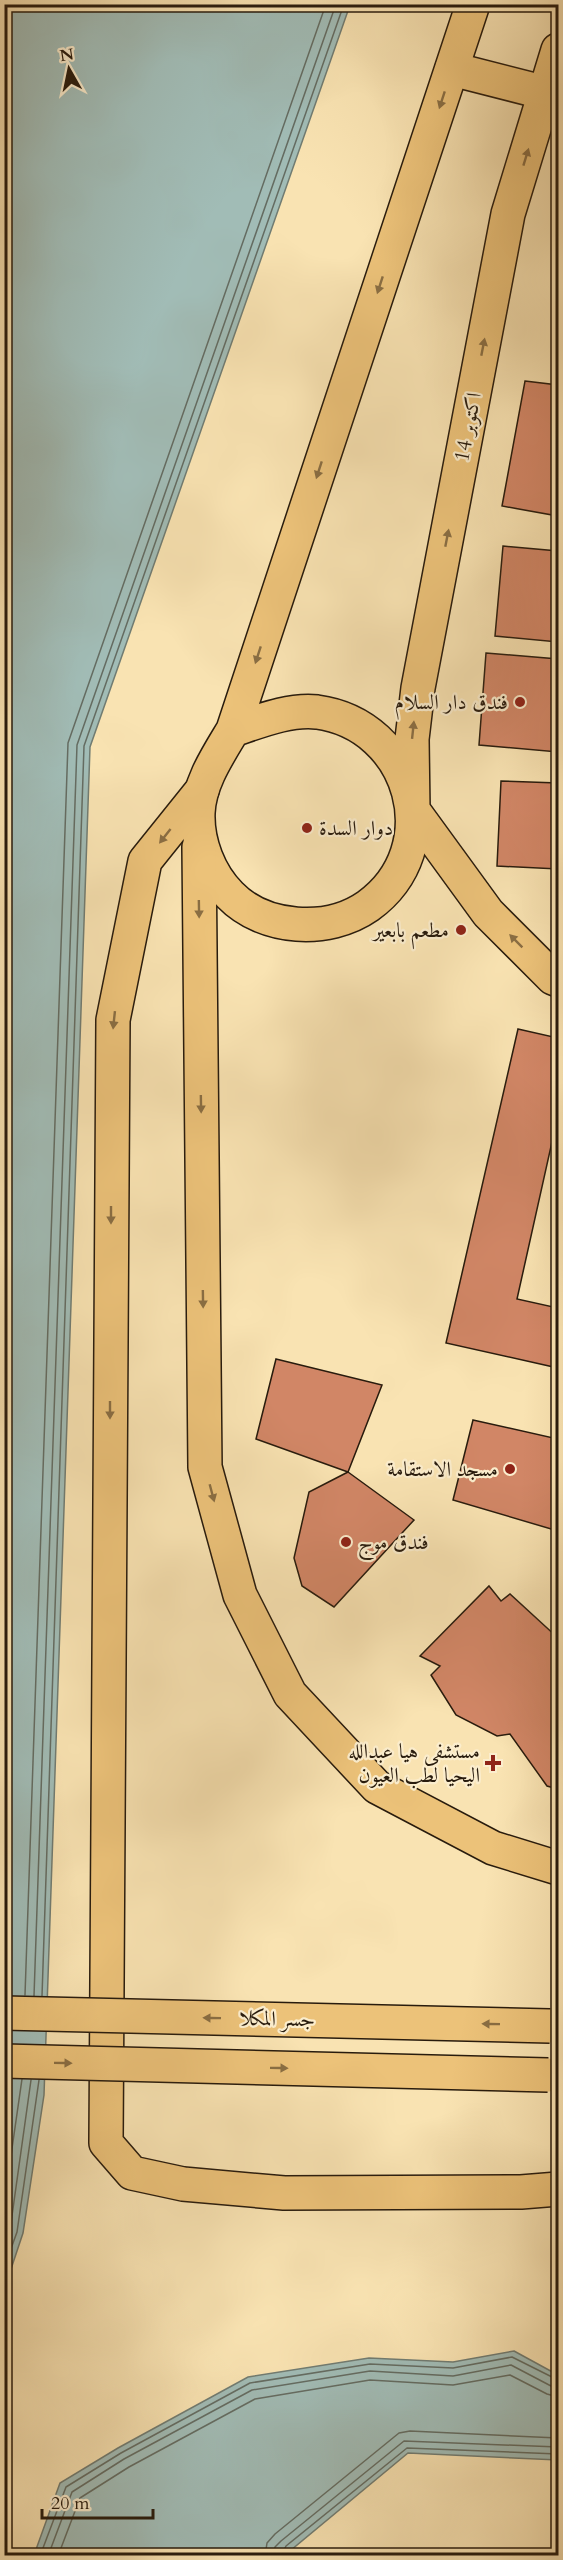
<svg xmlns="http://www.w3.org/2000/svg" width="563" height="2560" viewBox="0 0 563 2560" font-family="Cardo,Amiri,serif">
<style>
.water{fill:#a1bcb6;stroke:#717c72;stroke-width:1.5}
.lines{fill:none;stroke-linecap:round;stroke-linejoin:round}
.shore{stroke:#646c62;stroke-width:1.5}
.building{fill:#d18666;stroke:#281b0d;stroke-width:1.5}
.highway-casing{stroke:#281b0d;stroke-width:36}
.highway{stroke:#ecc279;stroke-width:33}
.highway-bridge-casing{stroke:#281b0d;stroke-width:36;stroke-linecap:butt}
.highway-bridge{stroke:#ecc279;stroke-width:33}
.oneway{fill:#8a6e43}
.poi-dot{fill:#8f2418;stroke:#fbedcd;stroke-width:2}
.labels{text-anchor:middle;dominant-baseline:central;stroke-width:4.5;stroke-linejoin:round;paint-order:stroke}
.street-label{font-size:21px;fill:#281b0d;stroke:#fbedcd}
.poi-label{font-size:21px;fill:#281b0d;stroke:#fbedcd;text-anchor:end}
</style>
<rect width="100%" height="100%" fill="#f9e3b2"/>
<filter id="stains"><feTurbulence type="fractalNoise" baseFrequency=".00333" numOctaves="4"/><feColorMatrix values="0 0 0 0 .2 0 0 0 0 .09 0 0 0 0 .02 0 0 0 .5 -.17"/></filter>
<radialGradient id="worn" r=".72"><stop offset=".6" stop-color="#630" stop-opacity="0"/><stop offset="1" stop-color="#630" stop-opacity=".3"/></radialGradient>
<g class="water">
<polygon points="9,4 350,5 90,747 44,2095 23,2233 5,2287 5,16"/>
<polygon points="514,2351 558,2375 558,2460 408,2453 285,2555 34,2555 60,2483 118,2448 248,2377 369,2358 453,2362"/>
</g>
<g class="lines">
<g class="shore">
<polyline points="25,1995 68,743 326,4"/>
<polyline points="34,1996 77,745 336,4"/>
<polyline points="42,1996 84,746 344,4"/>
<polyline points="4,2204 22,2079"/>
<polyline points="4,2245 10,2230 31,2080"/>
<polyline points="4,2268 17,2232 39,2080"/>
<polyline points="40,2556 66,2487 121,2453 250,2383 370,2364 453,2368 512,2357 558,2380"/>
<polyline points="48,2556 72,2492 124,2459 252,2390 370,2371 453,2376 511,2365 551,2386 558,2387"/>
<polyline points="58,2556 80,2498 129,2467 255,2399 370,2380 453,2385 510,2375 547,2394 558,2397"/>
<polyline points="265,2556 267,2543 275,2534 399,2433 410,2431 558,2438"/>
<polyline points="274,2556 275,2547 281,2541 404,2441 558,2447"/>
<polyline points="281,2556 286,2546 407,2448 558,2454"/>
</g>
</g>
<g class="building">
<polygon points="558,299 558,331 554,330"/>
<polygon points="525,381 558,385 558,516 502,506"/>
<polygon points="503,546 558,551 558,642 495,636"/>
<polygon points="486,653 558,659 558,752 479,745"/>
<polygon points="501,781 558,783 558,869 497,866"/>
<polygon points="518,1029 558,1038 558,1115 517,1299 558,1308 558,1368 446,1343"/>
<polygon points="276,1359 382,1385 348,1472 256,1439"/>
<polygon points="473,1420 558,1439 558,1531 453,1500"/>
<polygon points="348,1472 414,1520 334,1607 302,1586 294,1558 309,1492"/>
<polygon points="489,1586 501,1601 510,1594 558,1638 558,1789 547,1786 510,1734 497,1736 456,1715 431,1675 440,1666 420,1656"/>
</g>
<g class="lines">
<defs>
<g id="highway">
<polyline points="558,50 508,214 418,688 412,739 413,810 488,913 553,978 558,980"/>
<polyline points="452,69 546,93"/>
<path d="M233 730C260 721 289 709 317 712 413 725 448 848 368 906 328 934 264 930 230 895 209 874 197 842 198 813 199 783 218 755 233 730L473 4"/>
<polyline points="202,790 145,861 113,1020 106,2143 132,2173 183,2184 284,2193 521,2192 558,2189"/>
<polyline points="199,847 205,1467 240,1595 290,1694 377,1787 493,1848 558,1868"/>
</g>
</defs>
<use href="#highway" class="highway-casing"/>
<use href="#highway" class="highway"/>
<defs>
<g id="highway-bridge">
<polyline points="4,2013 550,2026"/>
<polyline points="4,2061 548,2075"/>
</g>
</defs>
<use href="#highway-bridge" class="highway-bridge-casing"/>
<use href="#highway-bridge" class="highway-bridge"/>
</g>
<defs><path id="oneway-solid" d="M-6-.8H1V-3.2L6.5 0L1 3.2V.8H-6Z" transform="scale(1.5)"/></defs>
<g class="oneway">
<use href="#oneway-solid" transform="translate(442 100) rotate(108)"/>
<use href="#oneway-solid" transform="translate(526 157) rotate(-73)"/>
<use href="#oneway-solid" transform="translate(380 285) rotate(108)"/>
<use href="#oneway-solid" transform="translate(483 347) rotate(-79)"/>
<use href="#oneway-solid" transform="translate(319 470) rotate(108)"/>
<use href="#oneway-solid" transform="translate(447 538) rotate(-79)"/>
<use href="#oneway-solid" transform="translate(258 655) rotate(108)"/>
<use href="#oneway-solid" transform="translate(413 730) rotate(-84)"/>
<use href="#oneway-solid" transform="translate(165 836) rotate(128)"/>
<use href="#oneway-solid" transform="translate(199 909) rotate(89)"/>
<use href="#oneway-solid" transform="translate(516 941) rotate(-135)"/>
<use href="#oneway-solid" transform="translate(114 1020) rotate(96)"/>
<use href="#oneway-solid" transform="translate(201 1104) rotate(89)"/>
<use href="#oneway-solid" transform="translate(111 1215) rotate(90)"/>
<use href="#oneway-solid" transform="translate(203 1299) rotate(89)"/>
<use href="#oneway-solid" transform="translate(110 1410) rotate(90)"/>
<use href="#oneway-solid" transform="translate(212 1493) rotate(75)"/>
<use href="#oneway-solid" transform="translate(212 2018) rotate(-179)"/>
<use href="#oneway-solid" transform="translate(491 2024) rotate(-179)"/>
<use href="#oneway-solid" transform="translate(63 2063) rotate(1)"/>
<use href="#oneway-solid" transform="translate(279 2068) rotate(1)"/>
</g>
<g class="poi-dot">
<circle cx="520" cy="702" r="6"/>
<circle cx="307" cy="828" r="6"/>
<circle cx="461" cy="930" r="6"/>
<circle cx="510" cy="1469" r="6"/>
<circle cx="346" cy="1542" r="6"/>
<path d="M490 1754h6v6h6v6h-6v6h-6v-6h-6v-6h6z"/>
</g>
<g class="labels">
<g class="street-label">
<text transform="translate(468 427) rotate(-79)">14 اكتوبر</text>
<text transform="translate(277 2019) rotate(1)">جسر المكلا</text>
</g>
<g class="poi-label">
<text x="508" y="702">فندق دار السلام</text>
<text x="319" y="828" text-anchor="start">دوار السدة</text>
<text x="449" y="930">مطعم بابعير</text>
<text x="498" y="1469">مسجد الاستقامة</text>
<text x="358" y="1542" text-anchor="start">فندق موج</text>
<text x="480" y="1751">مستشفى هيا عبدالله<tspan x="480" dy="24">اليحيا لطب العيون</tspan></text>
</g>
</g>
<rect width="563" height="2560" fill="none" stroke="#f9e3b2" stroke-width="24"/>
<rect x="6" y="6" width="551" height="2548" fill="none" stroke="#281b0d" stroke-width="3"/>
<rect x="12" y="12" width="539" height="2536" fill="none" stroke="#281b0d" stroke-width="1.5"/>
<g transform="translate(69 69) rotate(351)" stroke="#fbedcd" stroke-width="4.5" paint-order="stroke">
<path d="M0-4.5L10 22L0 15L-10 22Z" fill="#281b0d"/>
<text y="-9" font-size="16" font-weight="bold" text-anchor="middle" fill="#281b0d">N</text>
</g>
<path d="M42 2509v9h111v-9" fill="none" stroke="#281b0d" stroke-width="3"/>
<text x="51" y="2509" font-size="18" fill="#281b0d" stroke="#fbedcd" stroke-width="4.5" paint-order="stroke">20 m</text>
<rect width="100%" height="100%" filter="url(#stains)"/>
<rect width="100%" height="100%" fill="url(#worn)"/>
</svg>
